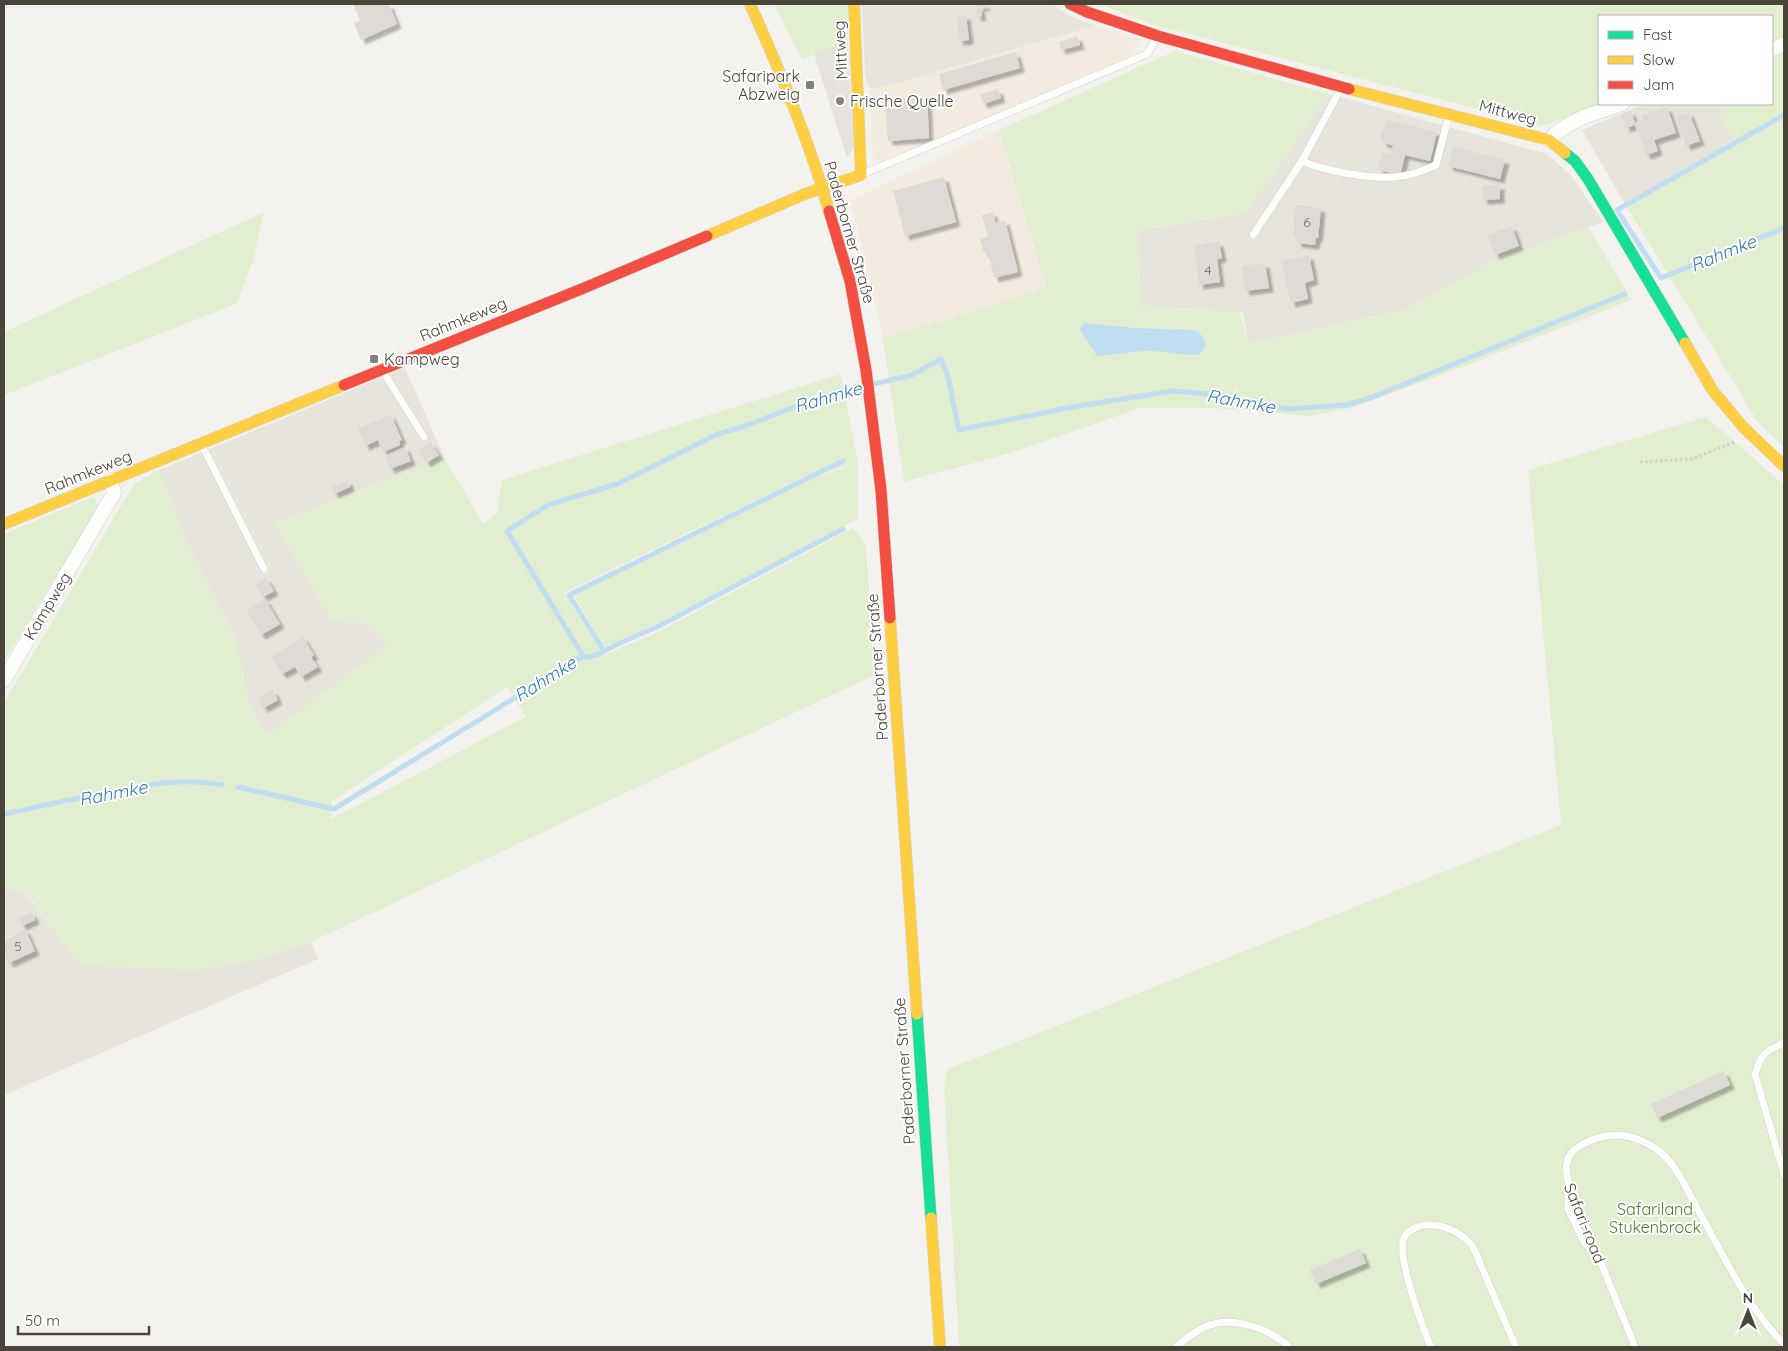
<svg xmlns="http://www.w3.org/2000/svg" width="1788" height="1351" viewBox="0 0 1788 1351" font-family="Quicksand,sans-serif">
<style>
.residential{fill:#e7e4dc}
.commercial{fill:#f3ebdf}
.green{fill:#e1eecf;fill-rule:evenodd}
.parking{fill:#e6e3df}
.water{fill:#c0ddf1}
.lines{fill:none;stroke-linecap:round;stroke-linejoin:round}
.stream{stroke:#c0ddf1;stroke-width:5}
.building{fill:#dedbd6;filter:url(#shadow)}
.lane-casing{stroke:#d2d0cb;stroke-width:8}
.street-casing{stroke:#d2d0cb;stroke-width:15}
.fast-casing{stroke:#d3cfc5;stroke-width:12}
.slow-casing{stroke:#d3cfc5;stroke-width:12}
.jam-casing{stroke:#d3cfc5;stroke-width:12}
.path{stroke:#d3d2cc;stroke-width:3;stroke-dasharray:2.5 2.5;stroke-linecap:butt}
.lane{stroke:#fdfdfc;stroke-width:7}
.street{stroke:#fdfdfc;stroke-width:14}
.fast{stroke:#16e098;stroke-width:11}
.slow{stroke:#ffcf43;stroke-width:11}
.jam{stroke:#f24e42;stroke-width:11}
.poi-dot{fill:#868178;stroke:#fff;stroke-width:2}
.labels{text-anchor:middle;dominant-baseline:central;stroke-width:4;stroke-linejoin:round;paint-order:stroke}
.number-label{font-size:14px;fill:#706a61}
.street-label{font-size:16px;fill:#4b4439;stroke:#fff}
.poi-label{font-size:16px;fill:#4b4439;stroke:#fff;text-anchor:start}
.park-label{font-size:16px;fill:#4a7f2a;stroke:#fff}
.water-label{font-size:18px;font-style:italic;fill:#2e7ab2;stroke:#fff}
</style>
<defs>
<filter id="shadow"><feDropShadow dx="4.5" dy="4.5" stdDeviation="1" flood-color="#0004"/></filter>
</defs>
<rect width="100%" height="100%" fill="#f4f2ee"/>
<g class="residential">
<polygon points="862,4 1052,4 1072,17 1095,26 877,89 869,87 865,76"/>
<polygon points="1329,94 1547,154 1571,175 1603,222 1495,260 1405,310 1248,344 1243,312 1141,306 1137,231 1246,213"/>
<polygon points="1644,104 1716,104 1734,141 1625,204 1582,130"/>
<polygon points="405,368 444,457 275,524 332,620 367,623 388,645 266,736 249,703 236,639 185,539 159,470"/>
<polygon points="4,888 24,891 81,965 256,960 311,942 318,959 4,1095"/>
</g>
<g class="commercial">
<polygon points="1095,26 1140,39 1131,55 941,138 873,163 869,87 877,89"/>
<polygon points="999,130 1047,288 883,339 851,200"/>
</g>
<g class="green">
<polygon points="774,4 848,4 848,41 802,59"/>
<polygon points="1099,4 1784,4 1784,447 1757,421 1694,316 1625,204 1734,141 1716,104 1772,104 1772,16 1599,16 1599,104 1602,104 1542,126 1151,24"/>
<polygon points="1175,51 1329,94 1246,213 1137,231 1142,306 1239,311 1249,344 1405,310 1495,260 1589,227 1631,300 1455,370 1351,408 1311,416 1214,408 1140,408 1010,453 904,482 883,339 1047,288 999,130"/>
<polygon points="264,212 253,261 236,304 4,395 4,332"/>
<path d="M841 374 858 464V519L657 624 604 647 573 594 813 478 850 466 807 475 564 593 604 655 658 632 853 528 866 544 874 675 311 942 256 960 193 971 81 965 25 891 4 888V703L134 484 159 470 185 539 236 639 249 703 266 735 388 645 367 623 332 620 275 524 444 457 483 524 497 513 502 480ZM507 687 526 717 331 819 332 801Z"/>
<polygon points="1706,417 1784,485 1784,1347 959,1347 944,1086 948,1069 1561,825 1528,470"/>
<polygon points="93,497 99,507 4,661 4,534"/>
</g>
<polygon class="parking" points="848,41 854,147 847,158 814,54"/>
<path class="water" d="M1085 323 1135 328 1192 330 1199 332 1205 341V348L1198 355C1181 356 1165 350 1147 351 1131 351 1114 355 1097 356L1080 330 1081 326Z"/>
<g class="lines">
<g class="stream">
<polyline points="1784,115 1617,210 1661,278 1784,228"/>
<polyline points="604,651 569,595 843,461"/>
<polyline points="583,656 589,657 596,655 622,642 657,627 843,529"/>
<polyline points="238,787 334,809 583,656 507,531 548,505 617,484 718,434 742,427 834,392 910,376 941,359 948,377 959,430 1072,407 1173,391 1220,395 1287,409 1346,405 1373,397 1625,294"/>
<path d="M4 814C37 807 71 799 105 793 143 785 183 777 222 785"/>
</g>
</g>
<g class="building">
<polygon points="353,4 389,4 397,24 361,40 354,23 360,20"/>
<polygon points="979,4 985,4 986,6 980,7 982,16 977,17 975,8 979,7"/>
<polygon points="966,15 969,40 959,41 957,17"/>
<polygon points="1077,36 1080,45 1061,50 1059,42"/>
<polygon points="1016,52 1020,68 943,90 939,74"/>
<polygon points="998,89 1001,98 983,104 980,95"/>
<polygon points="927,97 929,138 888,141 885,100"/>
<polygon points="1667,107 1676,133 1654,140 1658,151 1646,155 1635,125 1626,128 1621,114 1631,111 1635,123 1643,120 1642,116"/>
<polygon points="1689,112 1700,141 1686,146 1676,116"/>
<polygon points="1389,120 1437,132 1430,161 1405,155 1400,175 1378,170 1382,152 1391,154 1393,145 1383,143 1380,134 1384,129 1385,122"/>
<polygon points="1453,147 1505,160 1500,179 1448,166"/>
<polygon points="944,177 956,222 905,236 893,191"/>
<polygon points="1500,185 1500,199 1483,200 1482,186"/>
<polygon points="1296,205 1321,208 1318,238 1316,238 1315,245 1297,243 1297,236 1293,235"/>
<polygon points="993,212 995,223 1005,220 1018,272 994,278 988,252 984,253 980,239 988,237 982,215"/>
<polygon points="1512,226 1519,246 1495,255 1487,235"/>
<polygon points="1219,242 1222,258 1217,259 1220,282 1199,285 1194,245"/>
<polygon points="1309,255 1314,280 1305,283 1308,299 1291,303 1281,261"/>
<polygon points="1265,263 1269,288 1245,291 1242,266"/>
<polygon points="391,415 402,440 399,441 400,445 383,452 378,440 365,446 358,428"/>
<polygon points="431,443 439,455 426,463 419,450"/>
<polygon points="405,447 411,461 390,469 385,456"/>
<polygon points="348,480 350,487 334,494 331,487"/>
<polygon points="266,578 274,591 263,597 255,585"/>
<polygon points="265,599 280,624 261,635 246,610"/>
<polygon points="303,637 314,655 311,657 318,667 301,677 295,667 282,674 271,657"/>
<polygon points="273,690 278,700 263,708 258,698"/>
<polygon points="32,912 35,920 22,926 18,918"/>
<polygon points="25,929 35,951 9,963 4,953 4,941"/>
<polygon points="1724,1071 1730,1085 1657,1118 1651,1104"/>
<polygon points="1360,1249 1366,1263 1316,1284 1310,1270"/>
</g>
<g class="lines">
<defs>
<g id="lane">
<path d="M1302 161C1324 171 1371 179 1395 177 1410 176 1422 171 1436 165L1449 115"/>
<polyline points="863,174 1147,54 1158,36"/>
<polyline points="1253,235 1302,161 1341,88"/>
<polyline points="382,370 424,437"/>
<polyline points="201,443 264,569"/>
<path d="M1784 1043C1764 1052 1762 1053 1755 1074L1784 1175"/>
<polyline points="1568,1187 1568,1209 1585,1244 1596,1251"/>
<path d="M1176 1347C1185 1339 1194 1332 1205 1327 1231 1315 1269 1328 1289 1347"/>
<path d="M1431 1347C1423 1328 1396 1256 1404 1238 1407 1231 1419 1225 1426 1225 1444 1224 1458 1231 1470 1243 1476 1250 1479 1262 1483 1270 1494 1296 1505 1322 1516 1347"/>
<path d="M1635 1347 1568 1181C1564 1161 1567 1151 1587 1142 1612 1131 1631 1133 1655 1148 1676 1162 1686 1189 1698 1210 1724 1256 1747 1307 1784 1344"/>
</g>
<g id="street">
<polyline points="1772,49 1784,45"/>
<path d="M1549 140C1568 119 1596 113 1622 104"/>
<polyline points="4,680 114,493 111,480"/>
</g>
<g id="fast">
<polyline points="1565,153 1575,161 1588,179 1685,343"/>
<polyline points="917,1014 931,1218"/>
</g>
<g id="slow">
<path d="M750 4C780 71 809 140 829 211"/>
<polyline points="1349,89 1549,140 1565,153"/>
<polyline points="707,236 805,194 861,175 854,4"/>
<polyline points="1685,343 1713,391 1744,428 1784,466"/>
<polyline points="4,524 344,385"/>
<polyline points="890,618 917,1014"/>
<polyline points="931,1218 940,1347"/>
</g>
<g id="jam">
<polyline points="1070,4 1087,12 1158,36 1349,89"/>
<polyline points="829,211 850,281 866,370 881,490 890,618"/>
<polyline points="344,385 584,288 707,236"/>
</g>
</defs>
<use href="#lane" class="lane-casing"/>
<use href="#street" class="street-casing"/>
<use href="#fast" class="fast-casing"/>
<use href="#slow" class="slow-casing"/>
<use href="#jam" class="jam-casing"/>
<polyline class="path" points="1640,462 1692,459 1734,442"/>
<use href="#lane" class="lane"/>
<use href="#street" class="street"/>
<use href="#fast" class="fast"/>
<use href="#slow" class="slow"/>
<use href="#jam" class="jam"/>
</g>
<g class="poi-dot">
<rect x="805" y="80" width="10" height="10" rx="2.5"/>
<circle cx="840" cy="101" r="5"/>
<rect x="369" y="354" width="10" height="10" rx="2.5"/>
</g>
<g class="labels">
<g class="number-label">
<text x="1307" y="222">6</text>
<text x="1208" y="270">4</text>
<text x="18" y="946">5</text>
</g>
<g class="street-label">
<text transform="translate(840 50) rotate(-93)">Mittweg</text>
<text transform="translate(1508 112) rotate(15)">Mittweg</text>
<text transform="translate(850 232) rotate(74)">Paderborner Straße</text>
<text transform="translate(463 319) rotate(-22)">Rahmkeweg</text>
<text transform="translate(88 472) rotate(-22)">Rahmkeweg</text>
<text transform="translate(47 606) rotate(-59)">Kampweg</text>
<text transform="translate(877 667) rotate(-94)">Paderborner Straße</text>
<text transform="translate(904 1071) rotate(-94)">Paderborner Straße</text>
<text transform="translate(1585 1223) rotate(68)">Safari-road</text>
</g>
<g class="poi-label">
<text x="800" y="76" text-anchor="end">Safaripark<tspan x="800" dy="18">Abzweig</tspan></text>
<text x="850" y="101">Frische Quelle</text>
<text x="384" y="359">Kampweg</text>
</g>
<g class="park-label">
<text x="1655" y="1209">Safariland<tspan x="1655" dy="18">Stukenbrock</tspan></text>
</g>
<g class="water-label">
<text transform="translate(1723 253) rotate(-22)">Rahmke</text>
<text transform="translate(828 397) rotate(-16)">Rahmke</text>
<text transform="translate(1241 401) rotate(10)">Rahmke</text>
<text transform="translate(545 679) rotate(-32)">Rahmke</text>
<text transform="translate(113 793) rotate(-11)">Rahmke</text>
</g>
</g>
<rect width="1788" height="1351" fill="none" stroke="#4b4439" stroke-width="10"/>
<rect x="1598" y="15" width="175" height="90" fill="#ffffff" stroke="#b7b4b0"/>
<rect x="1608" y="31" width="25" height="8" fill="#16e098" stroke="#b7b4b0"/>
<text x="1643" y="40" font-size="15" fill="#4b4439">Fast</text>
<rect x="1608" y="56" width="25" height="8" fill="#ffcf43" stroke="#b7b4b0"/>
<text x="1643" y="65" font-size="15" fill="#4b4439">Slow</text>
<rect x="1608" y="81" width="25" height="8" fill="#f24e42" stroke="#b7b4b0"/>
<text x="1643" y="90" font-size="15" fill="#4b4439">Jam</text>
<g transform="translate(1748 1311)" stroke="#ffffff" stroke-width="4" paint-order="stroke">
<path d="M0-4L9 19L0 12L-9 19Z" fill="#4b4439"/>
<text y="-8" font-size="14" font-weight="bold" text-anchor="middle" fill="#4b4439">N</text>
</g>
<path d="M18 1326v8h131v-8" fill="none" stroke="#4b4439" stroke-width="2.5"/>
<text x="25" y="1326" font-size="15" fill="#4b4439" stroke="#ffffff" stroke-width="4" paint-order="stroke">50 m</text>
</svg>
